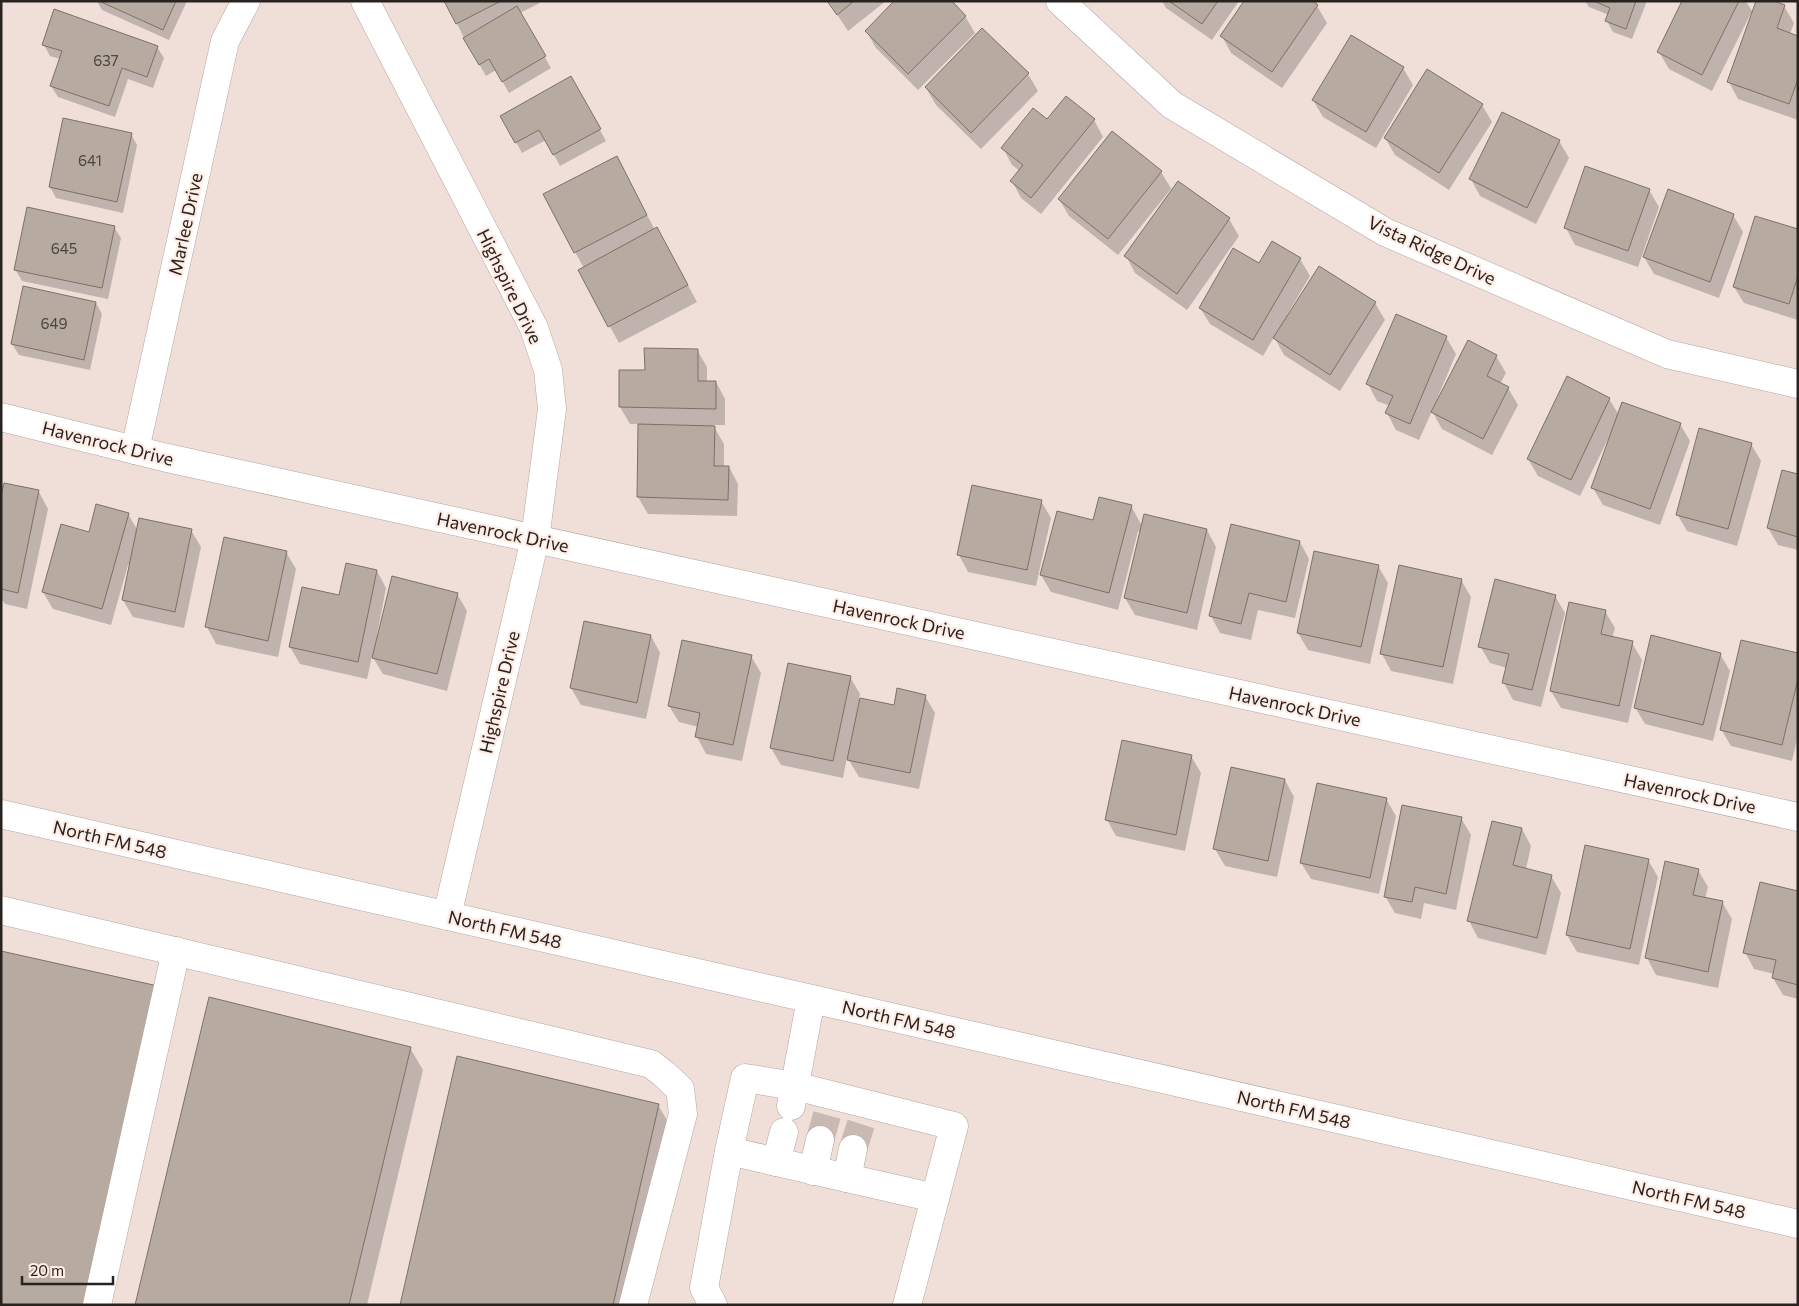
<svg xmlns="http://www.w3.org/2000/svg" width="1799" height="1306" viewBox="0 0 1799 1306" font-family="Commissioner,sans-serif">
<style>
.shadow{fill:#0003}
.building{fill:#b7aaa0;stroke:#7d7167}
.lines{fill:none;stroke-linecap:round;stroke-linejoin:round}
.minor-tunnel{stroke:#c8b9b3;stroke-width:28;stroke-dasharray:28 14;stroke-linecap:butt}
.minor-casing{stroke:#b6a59f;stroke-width:29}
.major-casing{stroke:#b6a59f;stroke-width:29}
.minor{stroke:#fff;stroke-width:28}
.major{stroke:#fff;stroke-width:28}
.labels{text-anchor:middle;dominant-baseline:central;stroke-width:4.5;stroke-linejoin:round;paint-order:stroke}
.number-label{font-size:15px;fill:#4c4540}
.street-label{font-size:18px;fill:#292320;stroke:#feece5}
</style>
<rect width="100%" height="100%" fill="#f0dfd8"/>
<g class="shadow">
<polygon points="97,1 187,1 169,40 102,10"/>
<polygon points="446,1 539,1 540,3 520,13 551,68 509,93 496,70 486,76 464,38"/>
<polygon points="828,1 886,1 848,31"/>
<polygon points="1162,1 1239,1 1212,40 1166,8"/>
<polygon points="1585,1 1647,1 1632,39 1613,32 1607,21 1609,15 1589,7"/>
<polygon points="1684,1 1746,1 1753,13 1784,6 1794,23 1790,34 1798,37 1798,120 1738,99 1729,82 1753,14 1751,13 1712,91 1669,69 1659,52"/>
<polygon points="1317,6 1327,23 1282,88 1231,53 1222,36"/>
<polygon points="965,16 975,33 918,90 876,48 866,31"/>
<polygon points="1351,37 1403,68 1413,85 1376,148 1323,117 1313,100"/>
<polygon points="44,45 157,47 164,58 153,88 128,79 115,117 58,97 51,86 60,59 50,56"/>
<polygon points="1028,74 1038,91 981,149 936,105 926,88"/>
<polygon points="571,78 606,141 560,166 546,140 522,153 516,142"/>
<polygon points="1482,105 1492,122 1449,190 1395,155 1385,138"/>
<polygon points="1094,120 1103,137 1041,214 1021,198 1012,181 1020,171 1012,165 1003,148 1048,121"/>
<polygon points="131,134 137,145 123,213 56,198 50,187"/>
<polygon points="1559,141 1569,158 1536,224 1480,196 1471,179"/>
<polygon points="1161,172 1172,190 1171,189 1118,255 1069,216 1059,199"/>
<polygon points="626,175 655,230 667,246 697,302 619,343 579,270 584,268 575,252"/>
<polygon points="1178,182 1229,219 1239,236 1187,310 1135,273 1126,256"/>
<polygon points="1649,190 1659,207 1638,267 1575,245 1566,228"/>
<polygon points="1733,215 1743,232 1719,298 1654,274 1644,257"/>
<polygon points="114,227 121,238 108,299 22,281 15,269"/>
<polygon points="1798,230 1798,320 1744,303 1734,287"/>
<polygon points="1300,259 1310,276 1287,315 1289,316 1375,303 1385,320 1340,391 1284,355 1274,337 1263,356 1210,324 1200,308 1260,264"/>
<polygon points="96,303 102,314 90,370 19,355 12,344"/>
<polygon points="1446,337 1456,354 1437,399 1439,400 1469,341 1496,356 1506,373 1500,384 1508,388 1518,405 1492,455 1442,429 1432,411 1419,440 1396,430 1387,413 1390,406 1377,401 1368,384"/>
<polygon points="697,350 707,367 707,382 716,382 725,399 725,425 713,425 724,444 724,467 729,467 738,484 737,516 648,514 638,497 639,424 630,424 620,407 621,371 646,371"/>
<polygon points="1609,399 1619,415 1680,424 1690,441 1660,525 1603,505 1593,488 1610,438 1609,437 1580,496 1538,476 1528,459"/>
<polygon points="1751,444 1761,461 1737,546 1687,531 1677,514"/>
<polygon points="1798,476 1798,550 1778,545 1768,528"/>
<polygon points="39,492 48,509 27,609 5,604 1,598 1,501"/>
<polygon points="1041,501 1051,518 1036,586 968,572 959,555"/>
<polygon points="1131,506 1142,526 1207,530 1216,547 1197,630 1135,615 1125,598 1141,532 1138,531 1118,610 1051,592 1041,575 1094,522"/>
<polygon points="128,514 138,531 191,530 201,547 184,628 133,617 123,600 130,565 128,565 111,625 53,609 43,592 89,533"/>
<polygon points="1300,542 1309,559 1295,618 1258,610 1251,640 1220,633 1211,616"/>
<polygon points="286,552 296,569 278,657 216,644 207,627"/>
<polygon points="1378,566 1388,583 1370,664 1308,650 1298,633"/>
<polygon points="377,571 386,588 377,635 379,635 457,594 467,611 447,691 383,674 372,656 367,679 300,664 290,647"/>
<polygon points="1461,580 1471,597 1453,684 1391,671 1382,654"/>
<polygon points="1555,596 1565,613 1541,707 1513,700 1504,683 1507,668 1490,663 1480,646"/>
<polygon points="1605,611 1615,628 1612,638 1632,643 1642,660 1628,723 1561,708 1551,691"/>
<polygon points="651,636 660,653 646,719 581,705 571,688"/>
<polygon points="1720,654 1730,671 1713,741 1645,724 1635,707"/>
<polygon points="1798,655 1798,735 1792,761 1731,746 1721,729"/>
<polygon points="751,656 761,673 742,761 706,754 697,737 699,727 679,722 669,706"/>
<polygon points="850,677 860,694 859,699 895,707 925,696 935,713 919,789 859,777 847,757 843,778 781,765 771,748"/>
<polygon points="1191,756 1201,773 1185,851 1116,836 1107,820"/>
<polygon points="1285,780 1294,797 1277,877 1225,866 1215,849"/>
<polygon points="1386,799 1396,816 1379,894 1311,879 1301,863"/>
<polygon points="1461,818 1471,835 1456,910 1424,903 1421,919 1395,913 1385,896"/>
<polygon points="1522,829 1531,846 1526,869 1551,876 1561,893 1546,955 1478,938 1469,921"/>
<polygon points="1648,860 1658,877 1639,965 1577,952 1567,935"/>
<polygon points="1698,870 1708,887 1705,899 1722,902 1732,919 1718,988 1656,975 1647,958"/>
<polygon points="1798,893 1798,999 1783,995 1773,978 1774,974 1754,969 1745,952"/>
<polygon points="410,1048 423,1070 367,1305 136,1305"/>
<polygon points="658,1105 671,1127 631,1305 401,1305"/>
</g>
<g class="building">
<polygon points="99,1 176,1 163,30"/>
<polygon points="444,1 501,1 456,24"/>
<polygon points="827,1 854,1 837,15"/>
<polygon points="894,1 952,1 966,16 908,74 865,31"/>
<polygon points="1169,1 1218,1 1202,24"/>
<polygon points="1244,1 1313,1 1318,5 1272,72 1220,36"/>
<polygon points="1594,1 1636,1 1626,29 1605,21 1610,8"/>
<polygon points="1682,1 1739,1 1702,75 1657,52"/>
<polygon points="1756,1 1774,1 1785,5 1777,28 1798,36 1798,79 1789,104 1727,82"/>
<polygon points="517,6 546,56 502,82 489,59 479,65 463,38"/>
<polygon points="54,9 158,46 147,77 122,68 109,106 50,86 62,51 42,45"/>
<polygon points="982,28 1029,73 971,133 925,87"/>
<polygon points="1351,35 1404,67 1366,132 1312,100"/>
<polygon points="1427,69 1483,104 1439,173 1384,138"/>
<polygon points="571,76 601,129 553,155 539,130 515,143 500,116"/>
<polygon points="1066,96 1095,119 1031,198 1010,181 1023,165 1001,148 1033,108 1047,119"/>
<polygon points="1502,112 1560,140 1527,208 1469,179"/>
<polygon points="63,118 132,133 117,202 49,187"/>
<polygon points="1112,131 1162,171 1108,239 1058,199"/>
<polygon points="617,156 647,215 574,253 543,194"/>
<polygon points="1585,166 1650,189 1628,251 1564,228"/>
<polygon points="1178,181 1230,218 1177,294 1124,256"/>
<polygon points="1668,189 1734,214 1710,282 1643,257"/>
<polygon points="27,207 115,226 102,288 14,270"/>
<polygon points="1755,216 1798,229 1798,276 1789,304 1733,287"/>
<polygon points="657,227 688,285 608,327 578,270"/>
<polygon points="1272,241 1301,258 1253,340 1199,308 1233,248 1259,263"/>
<polygon points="1319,266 1376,302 1330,375 1273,338"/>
<polygon points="23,286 96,302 84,360 11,344"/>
<polygon points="1396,314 1447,336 1410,424 1385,413 1393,396 1366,384"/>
<polygon points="1468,340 1497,355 1487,376 1509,387 1483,439 1431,412"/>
<polygon points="644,348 698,349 698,381 716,381 716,409 619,407 619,370 645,370"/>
<polygon points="1567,376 1610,398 1571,480 1527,459"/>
<polygon points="1622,402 1681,423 1650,509 1591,488"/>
<polygon points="638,424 715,426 714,466 729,466 728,500 637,497"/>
<polygon points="1699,428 1752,443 1728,529 1676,515"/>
<polygon points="1782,470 1798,474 1798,537 1767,528"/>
<polygon points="4,483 39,490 18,593 1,589 1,494"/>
<polygon points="972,485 1042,500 1027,570 957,555"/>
<polygon points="1099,497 1132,505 1109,593 1040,575 1057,511 1093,520"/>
<polygon points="96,504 129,513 102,609 42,592 61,524 89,532"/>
<polygon points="1144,514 1207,529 1187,613 1124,598"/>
<polygon points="139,518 192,529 175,612 122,600"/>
<polygon points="1231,524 1300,541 1286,602 1249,593 1241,624 1209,616"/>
<polygon points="224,537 287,551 268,641 205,627"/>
<polygon points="1314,551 1379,565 1361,647 1297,633"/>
<polygon points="346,563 377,570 358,662 289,647 302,587 339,595"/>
<polygon points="1399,565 1462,579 1443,667 1380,654"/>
<polygon points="392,576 458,593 437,674 372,658"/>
<polygon points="1495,579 1556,595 1532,690 1502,683 1509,654 1478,647"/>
<polygon points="1569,602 1606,610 1601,634 1633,641 1619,706 1550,691"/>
<polygon points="584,621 651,635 637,703 570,688"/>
<polygon points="1651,635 1721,653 1703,725 1634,708"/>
<polygon points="682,640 752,655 733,745 695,737 700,713 668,706"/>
<polygon points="1741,640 1798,653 1798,679 1782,745 1720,730"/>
<polygon points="788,663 851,676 833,761 770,748"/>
<polygon points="897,688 926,695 910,773 847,760 860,698 894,705"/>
<polygon points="1122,740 1192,755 1176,835 1105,820"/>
<polygon points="1231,767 1285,779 1268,861 1213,849"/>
<polygon points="1317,783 1387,798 1370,878 1300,863"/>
<polygon points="1402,805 1462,817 1446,894 1415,887 1412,902 1384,897"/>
<polygon points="1492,821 1522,828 1513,865 1552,875 1537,938 1467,921"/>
<polygon points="1585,845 1649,859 1630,949 1566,935"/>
<polygon points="1665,861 1699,869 1693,895 1723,901 1708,972 1645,958"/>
<polygon points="1760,882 1798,891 1798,985 1772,978 1776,960 1743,953"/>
<polygon points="1,951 158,986 87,1305 1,1305"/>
<polygon points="209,997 411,1047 349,1305 135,1305"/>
<polygon points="457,1056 659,1104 613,1305 400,1305"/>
</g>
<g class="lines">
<g class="minor-tunnel">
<polyline points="820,1140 827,1115"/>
<polyline points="853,1149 861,1124"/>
</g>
<defs>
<g id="minor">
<polyline points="365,1 534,328 548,370 552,409 535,539 447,916"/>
<polyline points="1060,1 1172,105 1385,232 1667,354 1798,384"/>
<polyline points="1,417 163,457 1798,817"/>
<polyline points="135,450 225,41 246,1"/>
<polyline points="1,910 651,1064 664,1074 680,1089 683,1114 633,1305"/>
<polyline points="791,1106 811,999"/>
<polyline points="729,1151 935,1198"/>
<polyline points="776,1162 784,1132"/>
<polyline points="813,1171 820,1140"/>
<polyline points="847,1178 853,1149"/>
<polyline points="97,1305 176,951"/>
<polyline points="713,1305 704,1288 729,1151 745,1078 795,1086 954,1126 907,1305"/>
</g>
<polyline id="major" points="1,814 1798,1224"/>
</defs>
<use href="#minor" class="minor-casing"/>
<use href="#major" class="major-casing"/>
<use href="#minor" class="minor"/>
<use href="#major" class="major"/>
</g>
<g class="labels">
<g class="number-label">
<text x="106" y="60">637</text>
<text x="90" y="160">641</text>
<text x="64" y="248">645</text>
<text x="54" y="323">649</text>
</g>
<g class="street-label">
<text transform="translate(185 224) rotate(-78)">Marlee Drive</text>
<text transform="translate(1432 250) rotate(25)">Vista Ridge Drive</text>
<text transform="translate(510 286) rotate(64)">Highspire Drive</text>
<text transform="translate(108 443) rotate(14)">Havenrock Drive</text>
<text transform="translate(503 532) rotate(12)">Havenrock Drive</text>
<text transform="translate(899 619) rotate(12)">Havenrock Drive</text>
<text transform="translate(499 692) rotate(-77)">Highspire Drive</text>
<text transform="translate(1295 706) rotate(12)">Havenrock Drive</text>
<text transform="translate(1690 793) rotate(12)">Havenrock Drive</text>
<text transform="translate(110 839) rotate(13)">North FM 548</text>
<text transform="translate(505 929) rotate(13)">North FM 548</text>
<text transform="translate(899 1019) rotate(13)">North FM 548</text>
<text transform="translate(1294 1109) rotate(13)">North FM 548</text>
<text transform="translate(1689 1199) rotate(13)">North FM 548</text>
</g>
</g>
<rect width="1799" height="1306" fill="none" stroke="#292320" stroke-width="5"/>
<path d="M22 1276v8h91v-8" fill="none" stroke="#292320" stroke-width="2.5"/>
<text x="30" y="1276" font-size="15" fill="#292320" stroke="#feece5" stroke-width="4" paint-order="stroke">20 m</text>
</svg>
